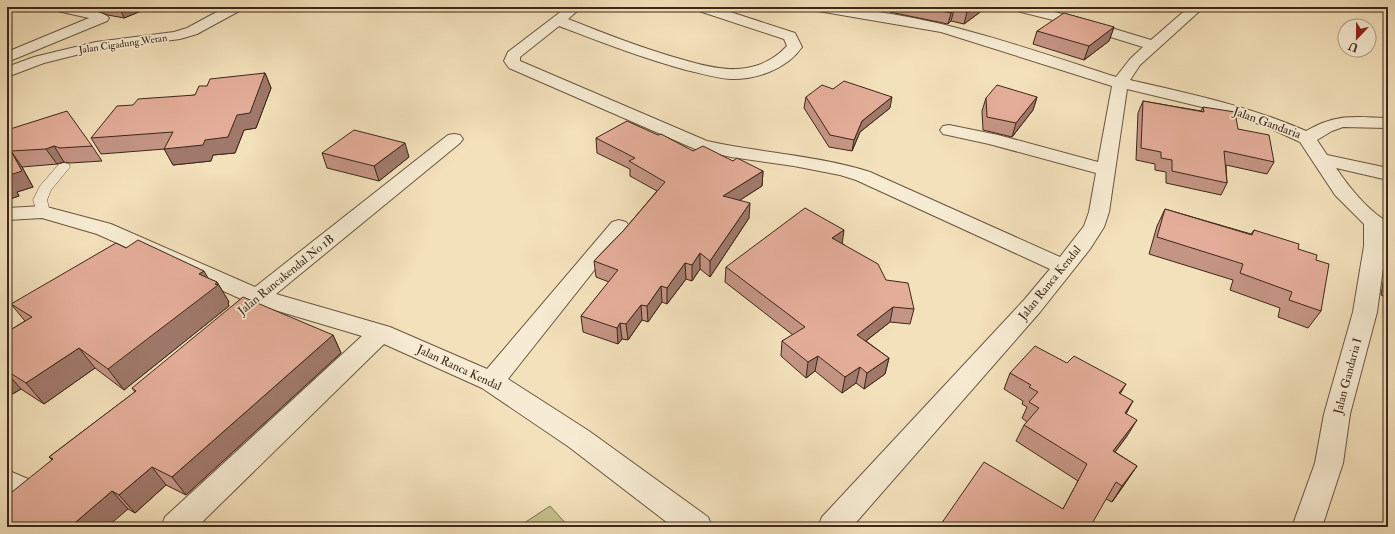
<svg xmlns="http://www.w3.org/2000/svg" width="1395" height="534" viewBox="0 0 1395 534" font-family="'IM FELL Double Pica',serif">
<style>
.green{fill:#c3c08b;stroke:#807452}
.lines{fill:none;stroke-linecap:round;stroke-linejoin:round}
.service-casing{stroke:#6a5642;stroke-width:1}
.minor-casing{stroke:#6a5642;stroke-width:2}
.service{fill:#f7ecd3;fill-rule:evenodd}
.minor{fill:#f7ecd3;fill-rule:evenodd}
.wall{fill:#c49584;stroke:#3d2719}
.shaded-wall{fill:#a0796b;stroke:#3d2719}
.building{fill:#e4ad99;stroke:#3d2719}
.labels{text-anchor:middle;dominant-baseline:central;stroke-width:3.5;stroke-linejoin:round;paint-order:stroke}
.far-street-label{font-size:10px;fill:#3d2719;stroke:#f7ecd3}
.street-label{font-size:12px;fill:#3d2719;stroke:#f7ecd3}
</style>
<rect width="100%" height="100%" fill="#f3e1bb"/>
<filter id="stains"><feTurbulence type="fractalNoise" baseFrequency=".005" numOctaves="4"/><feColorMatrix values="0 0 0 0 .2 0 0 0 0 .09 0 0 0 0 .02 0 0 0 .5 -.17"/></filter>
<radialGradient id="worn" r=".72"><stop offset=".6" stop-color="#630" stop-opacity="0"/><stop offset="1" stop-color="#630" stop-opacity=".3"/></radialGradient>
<polygon class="green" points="550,506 569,527 518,527"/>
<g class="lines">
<defs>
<polygon id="service" points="64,163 69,164 70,167 51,190 47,200 50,212 48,215 43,216 38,215 33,200 40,186 59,164"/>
<g id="minor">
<path d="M51 7C64 7 102 8 109 18L107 21 17 58 12 60 7 58V52L89 18 53 10Z"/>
<polygon points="226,7 243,7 241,10 197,34 180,39 96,50 44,63 7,77 7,67 34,57 96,42 174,32 187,28"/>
<path d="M567 7H582L568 19C606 34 644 49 684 60 701 65 720 70 738 69 757 68 774 60 787 46L784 39 696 10 694 7H715L795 33 802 47C787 69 756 80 730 79 715 78 700 73 686 70 642 58 601 42 559 26L520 57V61L707 141C761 153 816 155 870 172L1060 257 1084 226 1089 212 1096 173 989 144 943 134 940 130 943 126 949 125 998 135 1098 162 1112 86 941 32 818 11 813 10 811 7C916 7 1018 46 1116 77L1130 59 1143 47 1065 23 1013 10 1011 7H1034L1075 17 1151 40 1189 7H1204L1140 65 1130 80C1190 94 1249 106 1306 131 1337 113 1354 117 1388 118V128L1343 127 1332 131 1317 140 1327 155 1388 168V180L1336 168C1349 187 1368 211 1388 222V237H1385L1386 246 1377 312 1350 414 1343 463 1322 527H1292L1315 463 1324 414 1353 312 1364 246V224L1335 195 1300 142 1265 126 1223 112 1127 89 1109 212 1104 227 1090 249 1040 312 852 527H818L822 517 1024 300 1050 269 856 180 840 175 794 166 731 157 695 149 509 68 504 61 508 52Z"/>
<path d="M454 134 460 135 463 139 460 143 276 294 390 327 487 369 612 222 619 220 626 222 629 226 626 230 508 379 589 431 708 517 712 527H673L569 447 482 388 384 344 197 527H161L165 517 362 336 261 306C254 312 249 312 241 310L237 304 241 299 97 234 42 218 7 220V208L43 206 111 224 255 287 448 135Z"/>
<polygon points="7,470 33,481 38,490 33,499 23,503 7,497"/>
</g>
</defs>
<use href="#service" class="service-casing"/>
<use href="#minor" class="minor-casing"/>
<use href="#service" class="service"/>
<use href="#minor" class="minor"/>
</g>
<g class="wall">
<polygon points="74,7 151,7 124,18 108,15 91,9"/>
<polygon points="891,7 987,7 964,24 951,21 948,24 890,12"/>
<polygon points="1040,7 1064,7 1057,11"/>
<polygon points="1114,27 1109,41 1084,60 1033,44 1037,31"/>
<polygon points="265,73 271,88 256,128 244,130 235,153 213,155 211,161 173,165 165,149 101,154 91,138 133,105 195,95 207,86"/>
<polygon points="806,97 890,108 860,132 852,151 829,147 804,108"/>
<polygon points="1037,97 1033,110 1012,137 983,130 982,111 986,98"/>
<polygon points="1143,101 1201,111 1203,107 1238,129 1274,162 1267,174 1226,165 1227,183 1221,195 1166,183 1166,172 1155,170 1155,164 1136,160 1138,113"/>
<polygon points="7,130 92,146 102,161 70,163 64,162 57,164 22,167 33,187 17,192 19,196 7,200"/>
<polygon points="596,138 693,151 733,161 763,171 762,186 740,200 749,218 710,277 700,269 692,281 686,279 667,304 662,302 648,322 642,320 628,340 622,339 618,344 583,332 581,316 609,282 596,277 594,261 624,230 657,191 630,176 630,169 597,153"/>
<polygon points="322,153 409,157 379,181 327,168"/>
<polygon points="1165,209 1251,234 1254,230 1298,249 1316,260 1321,311 1308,328 1278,317 1280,308 1230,290 1233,280 1149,254 1157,226"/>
<polygon points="842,243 886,280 914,309 910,324 890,322 866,341 889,358 885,374 864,389 856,383 842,393 815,371 806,378 781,356 782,341 793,335 725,282 726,267"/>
<polygon points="126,248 217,282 229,302 228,303 229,306 124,390 95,368 44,404 21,389 9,396 7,395 7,332 25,321 11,304"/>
<polygon points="1388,264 1388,298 1381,295 1386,267"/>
<polygon points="333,335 341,353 186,495 166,485 135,513 128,509 52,460 49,457 135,392 132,388"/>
<polygon points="1010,373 1120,394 1126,414 1127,436 1115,452 1137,466 1126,482 1112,502 1106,499 1063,509 1078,481 1016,441 1024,425 1027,422 1022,418 1027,407 1022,404 1023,401 1004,389"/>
</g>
<g class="shaded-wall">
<polygon points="131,7 151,7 124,18 121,11"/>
<polygon points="974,7 987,7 964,24 967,12"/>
<polygon points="1059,7 1064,7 1057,11"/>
<polygon points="954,10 951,21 948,24 951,13"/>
<polygon points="1114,27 1109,41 1084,60 1089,46"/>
<polygon points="265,73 271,88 256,128 244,130 235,153 213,155 211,161 173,165 164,149 205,140 237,115"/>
<polygon points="892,97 890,108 860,132 852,151 854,140 862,121"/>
<polygon points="1037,97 1033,110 1012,137 1016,123"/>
<polygon points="405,143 409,157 379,181 374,166"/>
<polygon points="54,146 64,162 57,164 46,149"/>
<polygon points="11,151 22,167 33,187 17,192 19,196 7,200 7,176"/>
<polygon points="763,171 762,186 723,211 723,196"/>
<polygon points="750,203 749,218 710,277 710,261"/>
<polygon points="844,230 842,245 832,238"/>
<polygon points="700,253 700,269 692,281 692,265"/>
<polygon points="685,263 686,279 667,304 667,288"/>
<polygon points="204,271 214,288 215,284 217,282 229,302 228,303 229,306 124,390 108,369 199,274"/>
<polygon points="661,286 662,302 648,322 647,306"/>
<polygon points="641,305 642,320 628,340 626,324"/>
<polygon points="893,307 890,322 854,350 857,335"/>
<polygon points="620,323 622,339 618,344 617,328"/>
<polygon points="333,335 341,353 186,495 172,477"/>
<polygon points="79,348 95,368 44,404 26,383"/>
<polygon points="818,356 815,371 806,378 808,362"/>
<polygon points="889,358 885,374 864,389 867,373"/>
<polygon points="860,367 856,383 842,393 845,377"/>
<polygon points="7,373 21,389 9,396 7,394"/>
<polygon points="1126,384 1116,401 1119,393"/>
<polygon points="1133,401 1124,418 1125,413"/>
<polygon points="1137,420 1127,436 1103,468 1113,451"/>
<polygon points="1137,466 1126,482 1112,502 1122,486"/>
<polygon points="152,467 166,485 135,513 119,495"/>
<polygon points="112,491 128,509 107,527 70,527"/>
</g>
<g class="building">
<polygon points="102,7 131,7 121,11"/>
<polygon points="921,7 974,7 967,12 954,10 951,13"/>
<polygon points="1064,13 1114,27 1089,46 1037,31"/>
<polygon points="265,73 250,113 237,115 228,137 205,140 203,145 164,149 173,132 91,138 117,106 133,105 138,99 195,95 199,86 207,86 210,79"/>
<polygon points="844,81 892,97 862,121 854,140 830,135 806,97 822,85 833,89"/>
<polygon points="997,85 1037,97 1016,123 987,117 986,98"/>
<polygon points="1143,101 1204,112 1203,107 1235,112 1238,129 1269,135 1274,162 1224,151 1227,183 1172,171 1172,160 1161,158 1161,152 1141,148"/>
<polygon points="67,111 92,146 60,148 54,146 46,149 11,151 22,171 7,176 7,130"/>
<polygon points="627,121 658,135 661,134 693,151 703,146 733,161 737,158 763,171 723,196 750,203 710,261 700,253 692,265 685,263 667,288 661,286 647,306 641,305 626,324 620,323 617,328 581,316 618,270 594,261 624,230 665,182 629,161 635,158 596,138"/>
<polygon points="354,130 405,143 374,166 322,153"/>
<polygon points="805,208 844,230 832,238 878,264 886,280 908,283 914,309 893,307 857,335 889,358 867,373 860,367 845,377 818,356 808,362 782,341 805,327 726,267"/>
<polygon points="1165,209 1252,235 1254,230 1299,244 1298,249 1317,255 1316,260 1329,264 1321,311 1289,300 1292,292 1240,273 1243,264 1157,237"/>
<polygon points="138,240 204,271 199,274 217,282 215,284 218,285 108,369 79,348 26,383 7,371 7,332 32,317 11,304 116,243 126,248"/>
<polygon points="243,297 333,335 172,477 152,467 119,495 112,491 70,527 7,527 7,496 53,459 49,457 136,391 132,388"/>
<polygon points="1035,346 1067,363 1074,356 1126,384 1119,393 1133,401 1125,413 1137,420 1113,451 1137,466 1122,486 1116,482 1090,527 939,527 984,462 1063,509 1087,464 1024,425 1039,408 1029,402 1038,392 1029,387 1031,385 1010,373"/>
</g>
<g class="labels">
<g class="far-street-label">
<text transform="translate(123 44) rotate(-8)">Jalan Cigadung Wetan</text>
</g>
<g class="street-label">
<text transform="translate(1267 123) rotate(20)">Jalan Gandaria</text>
<text transform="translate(286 275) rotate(-39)">Jalan Rancakendal No 1B</text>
<text transform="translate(1050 283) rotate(-51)">Jalan Ranca Kendal</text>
<text transform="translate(459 368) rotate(25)">Jalan Ranca Kendal</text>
<text transform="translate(1348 376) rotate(-75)">Jalan Gandaria I</text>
</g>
</g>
<rect width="1395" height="534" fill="none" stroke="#f3e1bb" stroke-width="24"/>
<rect x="8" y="8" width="1379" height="518" fill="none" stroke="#3d2719" stroke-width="2"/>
<rect x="12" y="12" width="1371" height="510" fill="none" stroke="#3d2719"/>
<g transform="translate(1357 38) rotate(202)"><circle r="19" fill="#f7ecd3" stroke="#ad9d89"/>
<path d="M0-3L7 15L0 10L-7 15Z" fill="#8f2418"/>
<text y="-6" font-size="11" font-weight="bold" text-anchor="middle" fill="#3d2719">U</text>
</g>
<rect width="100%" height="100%" filter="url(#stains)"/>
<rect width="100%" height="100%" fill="url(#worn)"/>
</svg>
